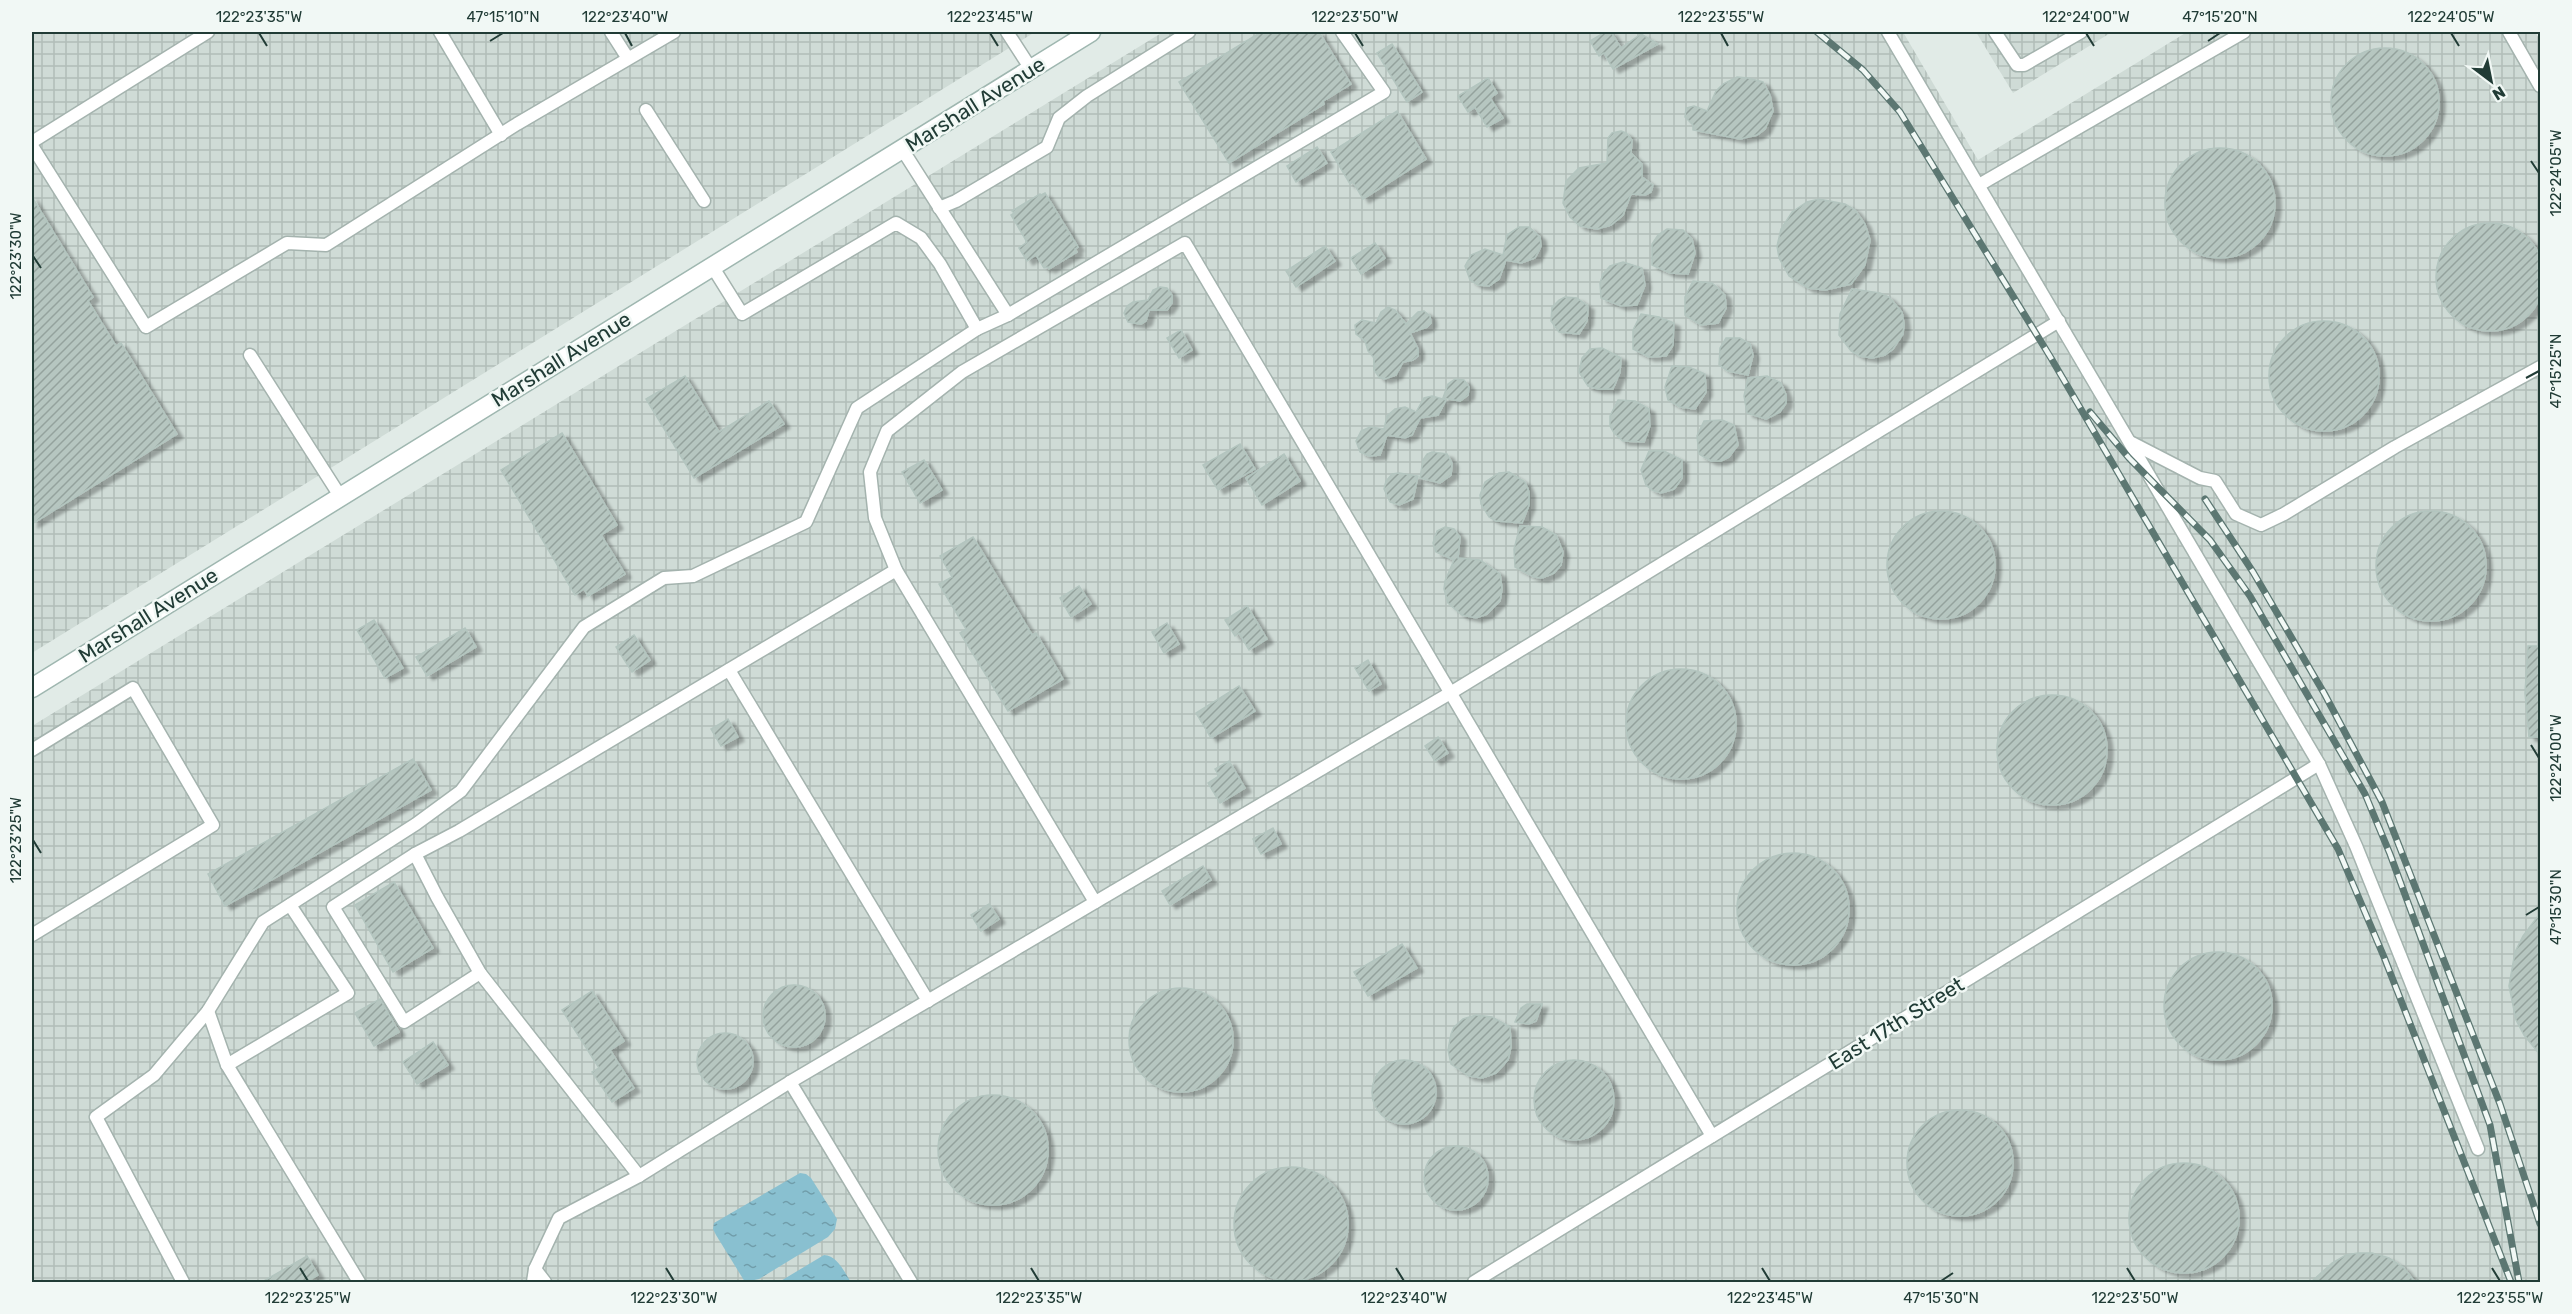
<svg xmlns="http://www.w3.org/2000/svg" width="2572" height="1314" viewBox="0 0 2572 1314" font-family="Rubik,sans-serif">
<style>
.industrial{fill:url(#industrial-grid)}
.water{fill:url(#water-ripples)}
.building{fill:url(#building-hatch);stroke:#b3c5bf;stroke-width:1.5;filter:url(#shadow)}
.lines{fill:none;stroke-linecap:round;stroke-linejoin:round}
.lane-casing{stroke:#a4b3ae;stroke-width:15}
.secondary-casing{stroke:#9fb7b0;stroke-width:21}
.lane{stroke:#fff;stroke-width:12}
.secondary{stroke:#fff;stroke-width:18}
.rail-casing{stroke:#5c7772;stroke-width:7}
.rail{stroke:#f1f8f5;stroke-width:4.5;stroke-dasharray:14;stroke-linecap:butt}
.ticks{fill:none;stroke:#213c36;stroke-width:2}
.labels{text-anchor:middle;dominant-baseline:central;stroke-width:5;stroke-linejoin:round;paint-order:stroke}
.street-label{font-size:21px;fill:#213c36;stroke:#f1f8f5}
.neatline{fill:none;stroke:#213c36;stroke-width:2}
.ticks-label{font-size:15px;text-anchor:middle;fill:#213c36}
</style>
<defs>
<pattern id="industrial-grid" width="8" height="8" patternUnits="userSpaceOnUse" patternTransform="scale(1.5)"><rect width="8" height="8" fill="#cfdbd6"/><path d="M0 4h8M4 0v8" fill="none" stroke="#b1bdb8"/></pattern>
<pattern id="water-ripples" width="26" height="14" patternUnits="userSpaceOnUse" patternTransform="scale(1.5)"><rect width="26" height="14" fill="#89c0d0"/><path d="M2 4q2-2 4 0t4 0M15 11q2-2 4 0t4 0" fill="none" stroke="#709daa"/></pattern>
<pattern id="building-hatch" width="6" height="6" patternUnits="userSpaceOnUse" patternTransform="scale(1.5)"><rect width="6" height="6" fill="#b6c6c0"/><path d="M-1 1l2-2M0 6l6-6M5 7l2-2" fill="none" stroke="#94a29d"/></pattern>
<filter id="shadow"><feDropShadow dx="6" dy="4" stdDeviation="1.5" flood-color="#0004"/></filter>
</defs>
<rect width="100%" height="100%" fill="#e1ebe7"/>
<g class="industrial">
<polygon points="32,32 1035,32 32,653"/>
<polygon points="1163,32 1903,32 1978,160 2187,32 2535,32 2540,40 2540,1282 32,1282 32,726"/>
<polygon points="1976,32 2112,32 2013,93"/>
</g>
<g class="water">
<polygon points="800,1173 806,1174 811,1178 837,1219 835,1229 828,1237 759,1279 745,1282 716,1235 713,1229 714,1223"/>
<path d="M824 1255C838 1256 844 1272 851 1282H779Z"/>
</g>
<g class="building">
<polygon points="1261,32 1319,32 1351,84 1323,101 1324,104 1229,163 1179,82"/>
<polygon points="1605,32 1611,32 1621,48 1641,34 1658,44 1613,69 1604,53 1599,56 1590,41"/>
<polygon points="1392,44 1422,92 1407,102 1377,53"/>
<circle cx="2385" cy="102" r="54"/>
<polygon points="1737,77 1748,78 1763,82 1770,95 1773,111 1765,129 1757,135 1740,139 1693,130 1693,125 1685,117 1686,108 1694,106 1707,111 1716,91 1723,84"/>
<polygon points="1488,78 1497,93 1490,98 1503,118 1487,127 1475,107 1468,112 1458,96"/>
<polygon points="1397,111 1426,159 1363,199 1353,182 1350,184 1331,152"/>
<polygon points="1621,131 1626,133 1632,140 1631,153 1642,164 1642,177 1653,185 1651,192 1645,195 1631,194 1623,215 1611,225 1597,229 1580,226 1570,217 1563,203 1566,181 1579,168 1607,163 1608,138 1612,133"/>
<polygon points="1317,147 1327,163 1296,182 1287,166"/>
<circle cx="2220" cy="203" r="55"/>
<polygon points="1045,193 1078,247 1075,249 1077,252 1049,269 1048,267 1044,268 1036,255 1027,261 1019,248 1027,242 1011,215 1014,213 1012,211 1040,194 1041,195"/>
<polygon points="32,197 93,297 88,301 116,346 121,343 177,434 32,524"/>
<polygon points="1819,199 1845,204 1855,210 1865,224 1870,240 1865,265 1851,284 1825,290 1808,288 1789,276 1779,258 1777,246 1781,229 1792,212 1807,202"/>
<circle cx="2490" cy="277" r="54"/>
<polygon points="1519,227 1529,227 1540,237 1541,246 1535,258 1521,263 1506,260 1499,279 1489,286 1478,285 1470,280 1465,266 1471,255 1485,249 1503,255 1507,235"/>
<polygon points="1667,229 1683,230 1692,239 1695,253 1688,274 1670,273 1652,265 1652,244 1658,235"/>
<polygon points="1375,243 1385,258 1361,274 1351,258"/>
<polygon points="1325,246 1335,261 1296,287 1286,271"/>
<polygon points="1623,262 1642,268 1645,285 1637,305 1621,306 1601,298 1600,283 1603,274 1610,266"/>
<polygon points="1693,281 1712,283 1725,295 1726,308 1718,323 1701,325 1685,315 1685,297"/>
<polygon points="1160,287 1167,288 1172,295 1172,303 1167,310 1149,310 1146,321 1141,324 1128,322 1124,313 1127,306 1133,302 1148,300 1153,290"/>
<polygon points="1852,289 1880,293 1889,297 1902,312 1904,324 1903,334 1893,349 1885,355 1872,358 1860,356 1851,351 1839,335 1840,314"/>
<polygon points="1565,297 1577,298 1588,306 1587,321 1579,334 1559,332 1551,321 1552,307 1559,300"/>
<polygon points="1388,307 1395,310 1406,324 1418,312 1424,311 1430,316 1431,323 1427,327 1410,333 1418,349 1418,356 1413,360 1403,362 1396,375 1385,379 1379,377 1374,370 1374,358 1368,351 1365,341 1356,334 1355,325 1362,320 1376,323 1381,312"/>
<polygon points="1641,314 1659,317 1674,323 1673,345 1666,356 1649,357 1633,349 1633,330"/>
<circle cx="2324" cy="376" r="55"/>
<polygon points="1181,330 1192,350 1179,358 1167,338"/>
<polygon points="1726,338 1740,338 1750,344 1753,355 1748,375 1728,371 1719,365 1720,348"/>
<polygon points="1602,348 1621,358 1620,372 1613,389 1598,389 1588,386 1579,372 1582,358 1590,349"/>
<polygon points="1672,366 1689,367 1705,374 1706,392 1695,409 1680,407 1668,400 1665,387"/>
<polygon points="685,376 719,432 769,401 784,424 694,478 646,399"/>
<polygon points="1767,376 1781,383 1786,395 1786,403 1780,412 1766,419 1747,413 1744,396 1748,378"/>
<polygon points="1455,379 1464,380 1469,387 1468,395 1460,401 1443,398 1448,384"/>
<polygon points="1432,396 1446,400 1438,415 1420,418 1412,435 1405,438 1387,435 1380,455 1369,456 1360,452 1356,441 1361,431 1370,427 1384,429 1387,416 1395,409 1405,407 1416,412 1424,398"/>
<polygon points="1618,400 1635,401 1649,409 1650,426 1644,442 1623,441 1614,433 1610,426 1610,416"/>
<polygon points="1722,420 1734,425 1738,445 1729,457 1721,461 1711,461 1699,454 1697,436 1704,421"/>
<polygon points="562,433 617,525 601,535 625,574 588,596 584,589 575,595 501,470"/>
<polygon points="1240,444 1255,469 1218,490 1203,465"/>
<polygon points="1649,451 1664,451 1682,460 1682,478 1674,489 1661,493 1652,490 1646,485 1641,470"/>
<polygon points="1432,452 1447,454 1452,463 1451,475 1440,483 1420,478 1423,460 1427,454"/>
<polygon points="1284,454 1300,481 1262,505 1246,478"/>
<polygon points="924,460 942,490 920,503 902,472"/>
<polygon points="1509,472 1525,482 1529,492 1529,505 1522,523 1496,521 1489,517 1481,504 1480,495 1485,482 1499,473"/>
<polygon points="1399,473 1418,476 1413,499 1399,505 1390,502 1384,489 1386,481 1392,474"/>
<circle cx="1941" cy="565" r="54"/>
<circle cx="2431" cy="566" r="55"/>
<polygon points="1520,526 1542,527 1556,535 1563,552 1561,565 1554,573 1542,578 1534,577 1515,567 1514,549"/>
<polygon points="1445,527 1454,529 1460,537 1458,558 1480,560 1500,574 1502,589 1500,601 1487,614 1476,618 1462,615 1448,603 1444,589 1445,581 1454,560 1436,552 1433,543 1437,531"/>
<polygon points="973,537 1032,635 1036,633 1063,679 1008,711 960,633 966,629 939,584 952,577 940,556"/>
<polygon points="1079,586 1091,604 1071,617 1060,598"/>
<polygon points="1247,606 1267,639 1249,650 1239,633 1235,636 1225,620"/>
<polygon points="374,620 403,668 385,678 357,630"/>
<polygon points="1167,623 1179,644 1164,653 1152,632"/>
<polygon points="465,628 476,647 427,676 416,657"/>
<polygon points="634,635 650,660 632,672 616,647"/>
<polygon points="2528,646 2541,646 2541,737 2529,737 2525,693"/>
<polygon points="1368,660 1381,684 1369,691 1355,668"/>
<circle cx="1681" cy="724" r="55"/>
<polygon points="1239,686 1255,711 1211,738 1196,713"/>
<circle cx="2052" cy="750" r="55"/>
<polygon points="728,719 738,737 721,746 711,729"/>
<polygon points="1438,737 1448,753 1435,761 1425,746"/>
<polygon points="413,759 431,790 225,906 208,874"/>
<polygon points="1229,761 1245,788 1220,803 1208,783 1219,776 1215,769"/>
<polygon points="1273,828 1281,844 1261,854 1253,839"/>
<circle cx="1793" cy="909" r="56"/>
<polygon points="1203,866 1211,880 1170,905 1162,891"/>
<polygon points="394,882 433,948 393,972 355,905"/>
<polygon points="989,904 999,919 981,931 971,915"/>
<polygon points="2541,912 2541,1056 2524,1035 2516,1020 2509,986 2515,952 2523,936"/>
<polygon points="1402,944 1417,968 1368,996 1354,972"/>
<circle cx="2218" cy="1006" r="54"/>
<circle cx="794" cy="1016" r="31"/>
<circle cx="1181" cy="1040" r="52"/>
<polygon points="592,991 624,1041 610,1050 634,1088 612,1102 592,1072 599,1068 562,1010"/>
<polygon points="380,999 399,1032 374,1046 355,1013"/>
<polygon points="1542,1004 1536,1021 1529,1024 1515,1022 1521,1008 1527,1004"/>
<polygon points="1476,1015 1492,1017 1510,1027 1511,1047 1508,1060 1496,1073 1482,1078 1469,1076 1451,1064 1448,1050 1451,1034 1454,1027 1463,1019"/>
<circle cx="725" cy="1061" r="28"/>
<polygon points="433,1042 448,1065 417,1084 403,1062"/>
<circle cx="1574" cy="1100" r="40"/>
<circle cx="1404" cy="1092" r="32"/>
<circle cx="993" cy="1150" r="55"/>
<circle cx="1960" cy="1163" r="53"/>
<circle cx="1456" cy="1178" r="32"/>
<circle cx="2184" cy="1218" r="55"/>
<circle cx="1291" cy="1224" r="57"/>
<polygon points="2358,1253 2372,1253 2389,1258 2404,1268 2415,1282 2311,1282 2332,1263 2346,1255"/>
<polygon points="307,1256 318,1275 306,1282 262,1282"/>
</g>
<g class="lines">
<defs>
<g id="lane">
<polyline points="440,32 501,135"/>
<polyline points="611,32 627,57"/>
<polyline points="1007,32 1031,69"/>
<polyline points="1888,32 2319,764 2356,846 2478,1149"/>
<polyline points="1995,32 2017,65 2024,65 2081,32"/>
<polyline points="2509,32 2540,86"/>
<polyline points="646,110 704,201"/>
<polyline points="32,142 208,32"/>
<polyline points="32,146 146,327 287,243 326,245 517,124 674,32"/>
<polyline points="902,149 1008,315 1384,92 1342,32"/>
<polyline points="1979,185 2244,32"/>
<polyline points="939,208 956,201 1047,147 1059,118 1087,96 1189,32"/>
<polyline points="977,329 1008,315"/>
<polyline points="250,355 340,496"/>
<polyline points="2132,443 2200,478 2215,481 2236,514 2261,525 2284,514 2395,447 2540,367"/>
<polyline points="729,670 928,1001"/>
<polyline points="32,750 133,688 213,825 32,935"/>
<polyline points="415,854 437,897 480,973 639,1176 559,1218 535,1269 533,1282"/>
<polyline points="1095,902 896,570 875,518 870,472 887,431 962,372 1185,243 1712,1136"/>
<polyline points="480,973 404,1022 333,907 415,854 459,831 896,570"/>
<polyline points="208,1011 227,1065 359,1282"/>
<polyline points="227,1065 348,993 290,905"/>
<polyline points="790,1082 911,1282"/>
<polyline points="639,1176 790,1082 1452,692 2059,321"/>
<polyline points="535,1269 545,1282"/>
<polyline points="183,1282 96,1117 154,1075 208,1011 263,922 416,824 461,791 584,627 664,578 693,576 806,522 857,408 977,329 940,264 921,238 896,223 742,314 712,266"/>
<polyline points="1474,1282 2319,764"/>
</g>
<polyline id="secondary" points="32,688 1091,32"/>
</defs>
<use href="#lane" class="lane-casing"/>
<use href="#secondary" class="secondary-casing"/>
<use href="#lane" class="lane"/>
<use href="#secondary" class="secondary"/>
<defs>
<g id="rail">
<polyline points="1817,32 1863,70 1900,112 2051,358 2338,849 2384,957 2511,1282"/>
<polyline points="2090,412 2129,458 2210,540 2250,596 2365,794 2390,854 2490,1125 2519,1282"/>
<polyline points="2205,499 2253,572 2324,693 2382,802 2500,1104 2540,1224"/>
</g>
</defs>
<use href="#rail" class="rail-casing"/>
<use href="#rail" class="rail"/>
</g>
<path class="ticks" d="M259 33 267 46M625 33 632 46M990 33 998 46M1355 33 1363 46M1721 33 1728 46M2086 33 2094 46M2451 33 2459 46M490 41 503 33M2208 41 2220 33M2531 161 2539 173M33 256 41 268M2526 378 2539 371M2531 745 2539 758M33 840 41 853M2526 915 2539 907M300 1268 308 1281M666 1268 674 1281M1031 1268 1039 1281M1396 1268 1404 1281M1762 1268 1770 1281M2127 1268 2135 1281M2492 1268 2500 1281M1941 1281 1953 1273"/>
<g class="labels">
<g class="street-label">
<text transform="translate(975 104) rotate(-32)">Marshall Avenue</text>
<text transform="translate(561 359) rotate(-32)">Marshall Avenue</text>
<text transform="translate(148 615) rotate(-32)">Marshall Avenue</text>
<text transform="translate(1896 1023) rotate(-32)">East 17th Street</text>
</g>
</g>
<rect width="2572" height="1314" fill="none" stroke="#f1f8f5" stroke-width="66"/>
<g transform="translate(2491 81) rotate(148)" stroke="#f1f8f5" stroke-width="4.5" paint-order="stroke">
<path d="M0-4.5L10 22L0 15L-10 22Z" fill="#213c36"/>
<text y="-9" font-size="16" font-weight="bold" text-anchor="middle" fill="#213c36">N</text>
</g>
<rect x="33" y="33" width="2506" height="1248" class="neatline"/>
<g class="ticks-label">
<text x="259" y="22">122°23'35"W</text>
<text x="503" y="22">47°15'10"N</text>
<text x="625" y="22">122°23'40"W</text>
<text x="990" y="22">122°23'45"W</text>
<text x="1355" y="22">122°23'50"W</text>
<text x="1721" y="22">122°23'55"W</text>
<text x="2086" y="22">122°24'00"W</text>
<text x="2220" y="22">47°15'20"N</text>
<text x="2451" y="22">122°24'05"W</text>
<text transform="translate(2556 173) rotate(-90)" y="5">122°24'05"W</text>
<text transform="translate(16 256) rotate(-90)" y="5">122°23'30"W</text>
<text transform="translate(2556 371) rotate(-90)" y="5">47°15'25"N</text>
<text transform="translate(2556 758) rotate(-90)" y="5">122°24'00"W</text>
<text transform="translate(16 840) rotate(-90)" y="5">122°23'25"W</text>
<text transform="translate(2556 907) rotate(-90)" y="5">47°15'30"N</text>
<text x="308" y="1303">122°23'25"W</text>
<text x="674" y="1303">122°23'30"W</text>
<text x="1039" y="1303">122°23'35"W</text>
<text x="1404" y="1303">122°23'40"W</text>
<text x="1770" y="1303">122°23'45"W</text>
<text x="1941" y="1303">47°15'30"N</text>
<text x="2135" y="1303">122°23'50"W</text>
<text x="2500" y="1303">122°23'55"W</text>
</g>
</svg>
